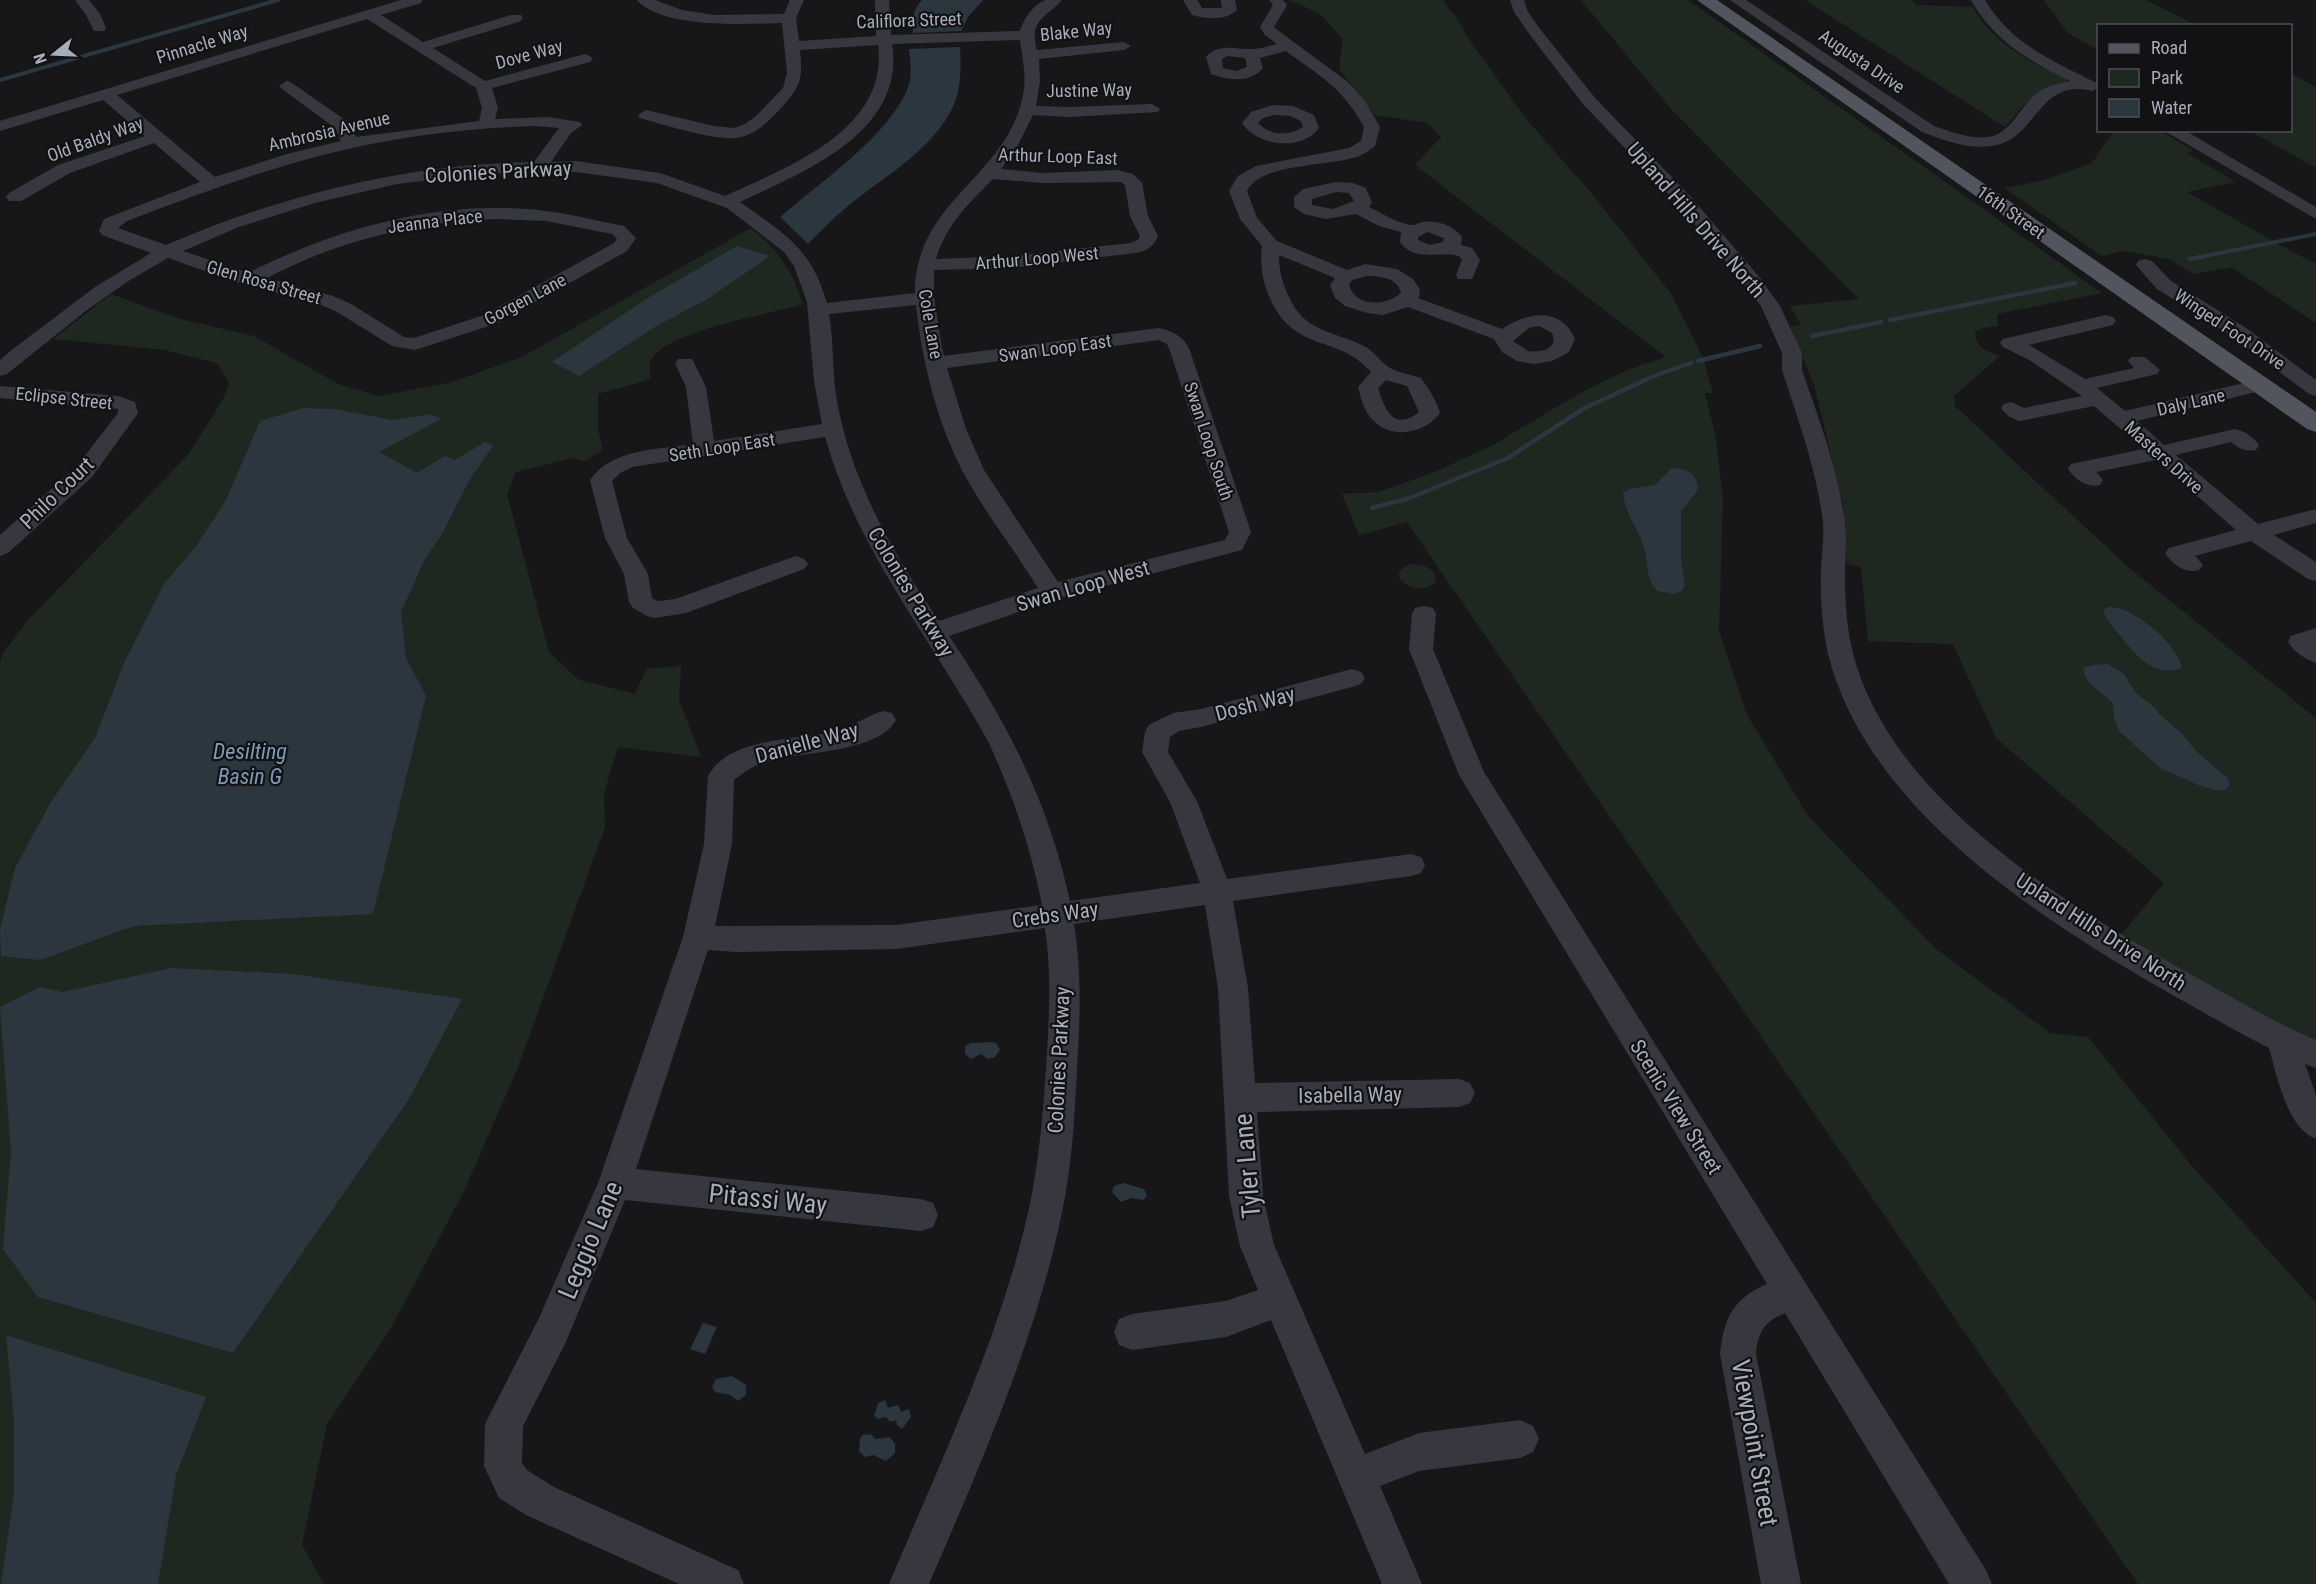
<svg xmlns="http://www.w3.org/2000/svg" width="2316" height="1584" viewBox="0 0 2316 1584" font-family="'Roboto Condensed',sans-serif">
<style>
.green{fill:#1e2820}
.water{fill:#2b363f}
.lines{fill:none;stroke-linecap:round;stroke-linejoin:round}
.stream-far1{stroke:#2b363f;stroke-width:4}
.stream{stroke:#2b363f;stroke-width:4.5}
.minor{fill:#37383f;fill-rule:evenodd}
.major{fill:#53555e;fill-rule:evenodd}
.labels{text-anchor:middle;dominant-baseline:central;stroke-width:4.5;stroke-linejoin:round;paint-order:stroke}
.far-street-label{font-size:18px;fill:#a8adba;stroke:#121214}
.street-label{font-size:21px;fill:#a8adba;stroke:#121214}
.water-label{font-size:22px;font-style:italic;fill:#7c9bb8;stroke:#121214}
.near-street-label{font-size:26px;fill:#a8adba;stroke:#121214}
</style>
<rect width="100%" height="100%" fill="#171719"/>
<g class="green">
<polygon points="1289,0 1443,0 1449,10 1454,14 1472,44 1527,120 1592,194 1672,295 1703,358 1713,393 1705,393 1716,439 1723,499 1719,630 1746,713 1808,816 1936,949 2050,1033 2088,1037 2190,1164 2316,1303 2316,1584 2138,1584 1407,522 1359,535 1342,494 1378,492 1435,472 1493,445 1580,393 1627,370 1666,357 1415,165 1441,137 1427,123 1375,115 1339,69 1343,39 1319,13"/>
<path d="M1581 0H1688L2102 293 1997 314 1998 326 1982 328 1975 332C1975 347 1988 352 2000 356L1954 396 1955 406 2128 567 2316 718V1040L2222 1000 2120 936 2164 883 1996 738 1953 644 1868 641 1861 567 1847 564 1843 504 1814 385 1790 326 1801 325 1790 306 1859 299 1671 109Z"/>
<path d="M1805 0H1912L1916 5 1973 7C1986 33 2013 52 2039 66 2049 71 2060 74 2068 81L2066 85C2029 95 2029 99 2005 127Z"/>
<polygon points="2044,0 2146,0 2196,25 2098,26 2098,50 2068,33"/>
<polygon points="2291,74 2316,87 2316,168 2250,131 2290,130"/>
<polygon points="2114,130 2161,131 2194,151 2187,153 2236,182 2187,192 2294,253 2316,263 2316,323 2231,267 2193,274 2169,259 2123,251 2102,256 2004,188 2045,180 2092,163"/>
<path d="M751 228C779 252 791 268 803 304 770 314 666 331 651 360 648 366 650 372 651 379L598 394V429L603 450 585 461 572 458 516 472 507 494 549 652 579 680 635 694 646 669 681 666 679 700 701 757 618 747 604 793 605 827 517 1070 463 1193 392 1326 327 1424 302 1545 324 1584H0V663L3 653 27 621 188 455 224 398 229 383 217 363 165 350 53 339 111 294 180 319 254 336 338 384 379 396 449 383 522 357Z"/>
<path d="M1412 564C1424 565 1435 567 1436 581 1425 593 1409 590 1399 578V572L1404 567Z"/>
</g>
<g class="water">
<path d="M922 0H983L968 17 961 31 913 33C911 20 913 10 922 0Z"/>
<path d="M960 47C961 62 961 77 958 92 946 142 885 176 848 206 834 218 821 230 808 244L780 217C818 184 887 137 907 90 913 77 910 62 909 49Z"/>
<polygon points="737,246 770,256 706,300 658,325 579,376 552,362 651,296"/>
<polygon points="303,408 335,409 392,420 431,414 441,419 379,452 417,473 445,456 455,460 485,442 493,446 470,479 443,532 424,561 401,612 406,658 426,696 373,914 134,926 40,960 1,956 0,929 15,868 51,802 95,738 124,663 164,584 197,545 226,500 260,421"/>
<path d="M1672 468C1688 469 1697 473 1698 490L1681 511V558L1685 585 1682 591 1675 594 1657 591C1645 575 1649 568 1645 551 1640 530 1625 515 1623 493L1629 489 1655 485Z"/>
<path d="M2108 607C2132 605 2178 644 2182 668 2155 678 2137 657 2122 638 2114 629 2107 621 2103 610Z"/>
<path d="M2108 664 2124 674 2136 693 2155 708 2158 713 2183 735 2195 750 2228 779 2229 786 2225 790H2215L2198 785 2160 768 2119 731 2114 718 2113 703C2103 692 2084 684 2083 668L2092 665Z"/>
<polygon points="171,968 293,974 462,999 409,1099 233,1353 38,1297 3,1249 11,1152 0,1007 40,987 62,992"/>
<polygon points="991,1042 997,1044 1000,1050 995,1057 988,1059 981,1054 971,1059 965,1054 965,1046 971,1043"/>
<polygon points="1123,1183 1144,1189 1147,1196 1143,1200 1131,1198 1121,1202 1112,1192 1114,1186"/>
<polygon points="703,1323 717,1327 705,1354 690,1349"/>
<polygon points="6,1335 206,1397 176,1475 158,1584 1,1584 14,1494 14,1419"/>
<polygon points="732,1376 746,1385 746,1395 738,1401 730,1395 715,1392 712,1387 716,1379"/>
<polygon points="885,1400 888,1408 898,1405 901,1412 909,1409 911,1417 902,1429 897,1425 896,1420 890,1422 886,1417 878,1419 874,1416 878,1403"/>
<polygon points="871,1434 875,1439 890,1437 895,1444 895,1453 886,1461 873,1455 865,1457 859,1451 860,1439 862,1435"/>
</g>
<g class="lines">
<g class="stream-far1">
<polyline points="0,80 278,0"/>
<polyline points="2195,258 2316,234"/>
</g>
<g class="stream">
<polyline points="2190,259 2202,257"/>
<polyline points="1890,320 2075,283"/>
<polyline points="1812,336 1881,322"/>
<polyline points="1698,361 1760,346"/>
<polyline points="1372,508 1407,499 1508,458 1583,409 1654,376 1691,363"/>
</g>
<g class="minor">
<polygon points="75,0 89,0 100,14 106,28 104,31 94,31 86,15"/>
<path d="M401 0H423L421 3 381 15 423 42 511 15H521L523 18 521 21 433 48 485 81 585 54 590 56 593 59 590 62 492 88 498 108 495 119 548 117 580 122 582 125 571 133 551 162 576 161 660 173 725 196C788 167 889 130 878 45L800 50C803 79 801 86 781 108 769 121 755 136 736 138 711 140 665 125 640 118L638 115 646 110 714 126 734 128 743 125 755 117 783 88 787 73 782 23C747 24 662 29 637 0H655L682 10 715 15 784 14 790 0H804L796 18 799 41 876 36 875 0H889L891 35 1020 31C1023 20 1034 3 1046 0 1051 0 1057 0 1062 0 1046 18 1028 20 1037 50L1124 42 1131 46 1124 50 1039 59 1040 81 1036 106 1069 107 1152 104 1160 109 1158 112 1069 117 1033 115 1017 147 1001 169 1043 173 1117 170 1133 174 1142 183 1148 216 1158 236C1153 247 1147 251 1135 253L1012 268 934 270V297L942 348 944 356 1159 328C1174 332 1184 336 1190 351L1251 532 1242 550 1059 598 949 636C1006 720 1048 800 1070 901L1200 883 1170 802 1142 752 1145 732 1149 725 1173 713 1201 709 1352 669 1361 672 1365 678 1361 684 1352 687 1201 727 1179 731 1170 737 1168 752 1197 801 1227 879 1411 854 1421 857 1425 865 1421 873 1411 876 1233 901 1248 988 1255 1083 1459 1079 1470 1083 1475 1093 1470 1103 1459 1107 1257 1112 1263 1196 1274 1245 1365 1454 1419 1433 1520 1420 1533 1426 1539 1439 1533 1452 1520 1458 1419 1471 1380 1486 1422 1584H1382L1271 1320 1226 1337 1132 1350 1119 1345 1114 1332 1119 1319 1132 1314 1226 1301 1258 1290 1240 1246 1229 1196 1218 988 1205 905 1074 924C1082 973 1080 1020 1077 1069 1075 1109 1073 1150 1066 1191 1043 1323 982 1461 929 1584H889C941 1460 1001 1337 1030 1204 1039 1160 1043 1114 1046 1069 1049 1022 1052 975 1045 928L896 949 736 952 708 950 636 1169 921 1199 933 1203 938 1215 933 1227 921 1231 625 1200 565 1344 523 1426 522 1463 527 1470 554 1487 738 1570 744 1584H679L526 1515 499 1498 484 1466 485 1424 539 1318 598 1183 683 937 704 844 708 776C730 735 801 741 840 730 855 725 868 715 883 711L892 713 896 720C876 756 791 750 757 765 749 769 741 774 734 780L732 844 715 926 896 925 1042 905C1031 848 1013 796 989 743 933 641 857 551 825 437L632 467 620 473 612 481 627 538 648 574 652 598 658 601 675 599 796 556 804 559 808 564 804 569 686 613 655 618 647 616 633 608 629 602 624 574 605 538 590 480C612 448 658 450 693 444L686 387 675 363 678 359H692L706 387 714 441 822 424 814 381 807 302 794 266 784 252 727 208 657 183 576 172 487 173 397 184 315 203 239 227 183 251 248 273C339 227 443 198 546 211 571 214 594 220 618 225L624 226 636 238 627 251 498 323 415 350 392 346 337 312 319 304 242 284 168 258 130 280 87 310 7 374 0 376V360L13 349 95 287 151 253 102 235 99 231 104 219 200 182 154 143 70 173 21 201H9L6 197 9 193 58 165 145 136 103 100 0 131V121ZM367 19 476 88 482 108 479 121 356 137 348 122 292 83 287 81 279 86 282 89 335 128 341 141 287 154 215 177 117 95ZM1020 40C1022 57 1026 71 1024 89 1012 176 914 199 915 293L827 303C811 247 784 234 740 202 805 171 906 132 892 44ZM535 126 559 128 534 162C406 164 283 195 166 245L118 228 127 221C193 196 259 171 327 154 393 137 466 128 535 126ZM993 179 1043 183 1121 182 1125 185 1130 216 1140 236 1138 240 1131 243 1012 256 936 259C946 225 969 203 993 179ZM498 219 546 221 612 234 617 239 614 243 484 315 414 338 404 337 351 304 333 296 267 278C340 240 415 222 498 219ZM916 305C922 361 937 422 963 472 985 513 1014 549 1038 588L939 621C894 555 851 481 837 401 832 372 834 343 829 314ZM1159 340 1167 344 1170 351 1229 532 1225 540 1058 582 984 470 966 429 947 368Z"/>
<path d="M1183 0H1197L1202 8H1222L1221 0H1235L1237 10C1226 21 1206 19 1192 15Z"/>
<path d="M1269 0H1283L1287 5 1274 27 1276 29 1348 82 1365 101 1380 127 1375 146C1370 150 1364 154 1359 156 1330 167 1262 162 1247 191L1257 218 1277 241 1347 270 1365 264 1397 269 1413 279 1419 288 1420 294 1418 298 1502 329C1527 312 1561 306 1575 339L1569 352 1552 361 1534 364 1517 361 1502 352 1494 339 1408 307 1383 315 1367 313 1345 306 1335 298 1330 285 1335 278 1279 255C1279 270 1282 282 1288 295 1305 334 1333 330 1366 347 1375 352 1381 363 1390 368 1399 373 1412 375 1421 378 1429 389 1436 400 1440 413 1426 433 1392 440 1374 421 1364 412 1361 399 1358 387L1371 372C1337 333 1294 355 1269 296 1262 279 1260 264 1262 246L1240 219 1229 191 1238 176 1256 166 1349 148 1361 141 1364 127C1342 87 1321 77 1286 51L1260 58 1263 68C1250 84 1228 80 1211 74L1206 57C1219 42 1236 50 1253 49 1261 49 1269 46 1277 44L1265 35 1260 27 1273 5ZM1227 56 1245 58 1247 67 1236 71 1223 68 1222 59ZM1367 276C1380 276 1398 278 1401 293 1386 306 1356 308 1349 285L1352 280ZM1539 326 1552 333C1559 349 1541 353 1528 351L1513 341 1529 328ZM1386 380 1407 386 1419 412C1394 432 1385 410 1378 388Z"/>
<path d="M1510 0H1524L1528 12 1540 29 1595 98 1691 197 1760 278 1780 306 1802 353V370C1819 420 1839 471 1845 524 1847 540 1845 557 1845 574 1845 605 1847 635 1856 664 1899 805 2070 907 2190 974 2232 997 2272 1022 2316 1040V1068L2305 1064 2316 1095V1139C2287 1128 2277 1076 2269 1048 2233 1030 2198 1009 2162 989 2035 916 1866 806 1828 654 1822 626 1820 597 1821 568 1822 553 1824 538 1823 523 1817 470 1798 420 1782 370V353L1761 306 1746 286 1679 205 1583 104 1530 35 1514 12Z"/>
<path d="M1730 0H1746L1934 126C1951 132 1974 141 1993 136 2012 130 2021 106 2036 94 2045 86 2058 84 2070 81 2029 61 1994 41 1971 0H1985C2010 43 2054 62 2097 83L2098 88 2092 91C2041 78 2037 133 2000 144 1975 152 1946 141 1922 132Z"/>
<path d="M1273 105 1293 106 1314 115 1319 128C1301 152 1257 146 1242 123L1251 112ZM1274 115 1290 116 1301 121 1303 127C1289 136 1270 136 1258 123L1263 118Z"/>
<polygon points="2163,130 2184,130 2316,207 2316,219"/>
<path d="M1336 182 1353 183 1366 188 1372 203 1369 207C1382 213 1399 225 1414 225 1417 225 1420 222 1423 222 1437 220 1454 226 1462 237L1461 245 1472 248 1480 260 1472 279H1458L1456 275 1462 260 1459 256C1440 250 1415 263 1400 242L1401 232 1379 226 1356 214 1326 219 1304 214 1294 207V197L1303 189ZM1336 192 1349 193 1354 201 1333 209 1312 205V199ZM1427 232 1444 238 1443 242 1430 245 1418 240V237Z"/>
<polygon points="2145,259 2152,261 2171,281 2246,328 2316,380 2316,396 2309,394 2232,336 2157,289 2136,265 2138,261"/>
<path d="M2106 315 2113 317 2116 321 2113 325 2029 345 2085 379 2134 368 2128 361 2131 357H2145L2160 370 2157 374 2097 388 2125 411 2261 379 2268 381 2271 385 2268 389 2137 421 2164 445 2235 429C2245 431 2253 437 2259 445L2256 450C2245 452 2240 449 2231 442L2176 455 2258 524 2316 509V523L2274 535 2316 562V581L2308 579 2251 541 2195 556 2203 565 2199 570C2185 574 2173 565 2165 553L2169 548 2236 530 2156 460 2096 472 2103 480 2100 485C2086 488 2076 480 2068 469L2071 464 2144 449 2094 406 2020 421C2012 419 2006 415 2001 408L2004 404 2011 402 2024 408 2082 396 2031 361 2003 347 2000 343 2003 339Z"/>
<polygon points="0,386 119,396 135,402 138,413 92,477 8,553 0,556 0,535 76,467 118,413 118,409 0,398"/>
<path d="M1424 606 1433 608 1436 614 1433 649 1484 772 1986 1570 1992 1584H1949L1785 1313C1764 1322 1758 1332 1756 1354L1801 1584H1761L1720 1354C1724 1317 1733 1299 1767 1284L1459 775 1409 649 1412 614 1415 608Z"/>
<path d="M2316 628V663C2305 659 2294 652 2288 642L2291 636Z"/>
</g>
<polygon class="major" points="1697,0 1717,0 2316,412 2316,432 2307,429"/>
</g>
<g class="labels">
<g class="far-street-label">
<text transform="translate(909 20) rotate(-2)">Califlora Street</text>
<text transform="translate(1076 31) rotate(-6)">Blake Way</text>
<text transform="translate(202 44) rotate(-17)">Pinnacle Way</text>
<text transform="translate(529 54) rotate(-15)">Dove Way</text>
<text transform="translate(1862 61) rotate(34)">Augusta Drive</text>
<text transform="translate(1089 90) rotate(-1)">Justine Way</text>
<text transform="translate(329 131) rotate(-13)">Ambrosia Avenue</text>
<text transform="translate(95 139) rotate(-20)">Old Baldy Way</text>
<text transform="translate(1058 156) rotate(2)">Arthur Loop East</text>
<text transform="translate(2011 212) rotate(35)">16th Street</text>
<text transform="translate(435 221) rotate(-7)">Jeanna Place</text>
<text transform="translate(1037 258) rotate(-5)">Arthur Loop West</text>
<text transform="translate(264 282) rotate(16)">Glen Rosa Street</text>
<text transform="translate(525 299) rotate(-28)">Gorgen Lane</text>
<text transform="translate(931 324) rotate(80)">Cole Lane</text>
<text transform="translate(2230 329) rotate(34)">Winged Foot Drive</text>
<text transform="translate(1055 348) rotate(-8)">Swan Loop East</text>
<text transform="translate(64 398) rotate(6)">Eclipse Street</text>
<text transform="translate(2191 402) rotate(-13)">Daly Lane</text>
<text transform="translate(1209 441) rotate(72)">Swan Loop South</text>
<text transform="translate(722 447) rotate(-9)">Seth Loop East</text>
<text transform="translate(2164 457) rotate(42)">Masters Drive</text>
</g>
<g class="street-label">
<text transform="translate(498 172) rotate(-3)">Colonies Parkway</text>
<text transform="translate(1696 220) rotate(49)">Upland Hills Drive North</text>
<text transform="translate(57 493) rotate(-44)">Philo Court</text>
<text transform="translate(1083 586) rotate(-16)">Swan Loop West</text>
<text transform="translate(911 592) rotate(59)">Colonies Parkway</text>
<text transform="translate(1255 704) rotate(-15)">Dosh Way</text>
<text transform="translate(807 743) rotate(-15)">Danielle Way</text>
<text transform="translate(1055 915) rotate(-8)">Crebs Way</text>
<text transform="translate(2101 932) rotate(33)">Upland Hills Drive North</text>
<text transform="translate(1059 1060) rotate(-87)">Colonies Parkway</text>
<text transform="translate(1350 1095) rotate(-1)">Isabella Way</text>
<text transform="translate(1676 1107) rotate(58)">Scenic View Street</text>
</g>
<g class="water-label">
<text x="250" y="751">Desilting<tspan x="250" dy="25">Basin G</tspan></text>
</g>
<g class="near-street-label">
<text transform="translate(1247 1166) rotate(-95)">Tyler Lane</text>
<text transform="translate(768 1199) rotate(6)">Pitassi Way</text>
<text transform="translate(590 1240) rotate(-67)">Leggio Lane</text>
<text transform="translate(1755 1443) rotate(80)">Viewpoint Street</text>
</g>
</g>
<rect x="2097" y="24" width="195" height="108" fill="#121214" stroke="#4e5056" stroke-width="1.5"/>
<rect x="2109" y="44" width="30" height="9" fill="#53555e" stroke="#4e5056" stroke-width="1.5"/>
<text x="2151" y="54" font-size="18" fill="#a8adba">Road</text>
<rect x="2109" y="69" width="30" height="18" fill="#1e2820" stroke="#4e5056" stroke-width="1.5"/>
<text x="2151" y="84" font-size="18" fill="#a8adba">Park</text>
<rect x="2109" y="99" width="30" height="18" fill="#2b363f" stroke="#4e5056" stroke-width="1.5"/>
<text x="2151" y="114" font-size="18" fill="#a8adba">Water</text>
<g transform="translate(54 54) rotate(252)" stroke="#121214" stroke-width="4.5" paint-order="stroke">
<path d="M0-4.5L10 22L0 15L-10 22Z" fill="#a8adba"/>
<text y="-9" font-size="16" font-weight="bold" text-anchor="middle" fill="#a8adba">N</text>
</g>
</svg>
